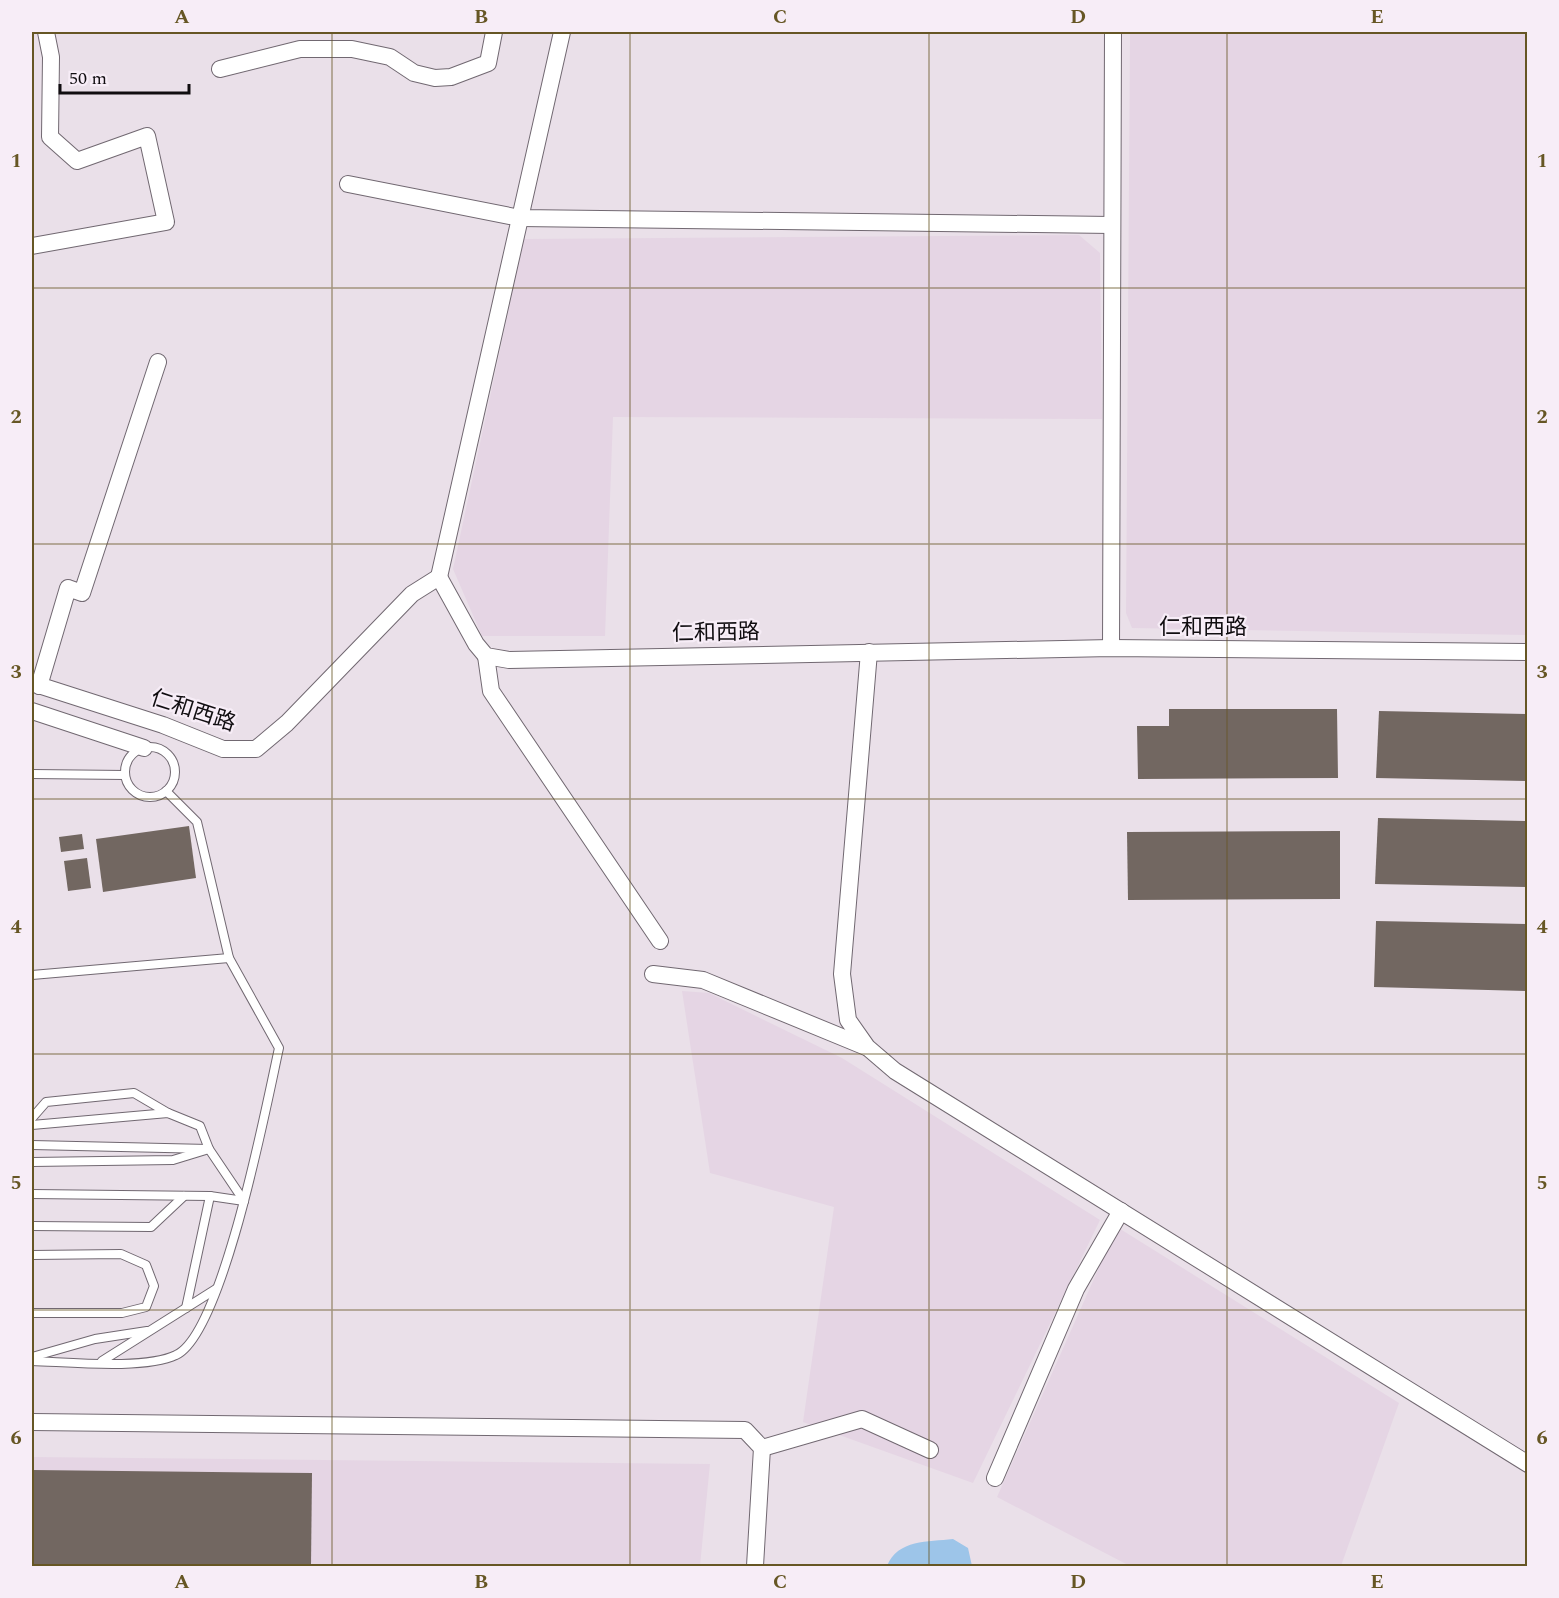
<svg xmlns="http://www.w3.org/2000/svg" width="1559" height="1598" viewBox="0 0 1559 1598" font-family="Spectral,'Noto Sans SC',serif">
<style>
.built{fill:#e5d5e4}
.water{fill:#9dc5e9}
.building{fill:#726761}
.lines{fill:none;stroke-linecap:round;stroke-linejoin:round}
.lane-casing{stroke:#716871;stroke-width:10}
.street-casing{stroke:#716871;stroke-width:18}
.lane{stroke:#fff;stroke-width:8}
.street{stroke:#fff;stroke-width:16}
.grid{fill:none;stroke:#665624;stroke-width:1.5;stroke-opacity:0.55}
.labels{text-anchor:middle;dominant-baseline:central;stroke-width:4.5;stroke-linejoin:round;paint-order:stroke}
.street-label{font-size:22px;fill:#100d10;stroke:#f7edf7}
.neatline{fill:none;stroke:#665624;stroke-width:2}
.grid-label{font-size:20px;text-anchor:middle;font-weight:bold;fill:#665624}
</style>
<rect width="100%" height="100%" fill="#eae0e9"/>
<g class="built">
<polygon points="1130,32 1527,32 1527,635 1132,628 1126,613"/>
<polygon points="1079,235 1100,253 1102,419 613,417 605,636 482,636 453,569 524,239"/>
<polygon points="682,991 709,993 842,1058 1100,1220 973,1483 803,1422 834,1207 710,1173"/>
<polygon points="1117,1227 1399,1403 1341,1566 1130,1566 997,1497"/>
<polygon points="32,1457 710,1464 700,1566 32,1566"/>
</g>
<path class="water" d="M953 1539 968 1548 972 1566H887C898 1539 928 1542 953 1539Z"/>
<g class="building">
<polygon points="1169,709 1337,709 1338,778 1138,779 1137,726 1169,726"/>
<polygon points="1379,711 1528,714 1528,781 1376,778"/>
<polygon points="1378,818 1528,821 1528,887 1375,884"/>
<polygon points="189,826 196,878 103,892 96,839"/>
<polygon points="1340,831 1340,899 1128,900 1127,832"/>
<polygon points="82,834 84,849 61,852 59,837"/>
<polygon points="87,858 91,888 68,891 64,861"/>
<polygon points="1376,921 1528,924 1528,991 1374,987"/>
<polygon points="32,1470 312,1473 311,1566 32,1566"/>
</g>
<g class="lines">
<defs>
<g id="lane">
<circle cx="150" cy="772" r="25"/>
<polyline points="32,774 125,775"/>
<polyline points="32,975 229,958"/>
<polyline points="32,1118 46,1102 134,1093 168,1113"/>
<polyline points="32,1125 168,1113 200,1126 209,1149 173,1160 32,1162"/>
<polyline points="32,1145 209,1149 244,1201"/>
<polyline points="32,1194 210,1196 244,1201"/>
<polyline points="32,1226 151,1227 184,1196"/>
<polyline points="32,1255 121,1254 146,1265 154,1286 146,1307 122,1313 32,1313"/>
<polyline points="186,1308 210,1196"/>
<polyline points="32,1357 95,1339 147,1331"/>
<path d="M32 1361C68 1362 145 1370 176 1355 223 1334 267 1102 279 1048L229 958 197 822 166 791"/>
<polyline points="102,1361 216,1289"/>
</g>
<g id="street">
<polyline points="220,69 300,49 352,49 390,57 414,73 435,78 451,77 488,63 494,32"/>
<polyline points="348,184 520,218 1112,225"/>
<polyline points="32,246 166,222 147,136 77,161 50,137 51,57 46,32"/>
<polyline points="439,577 562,32"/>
<polyline points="1111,648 1113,32"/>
<polyline points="869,652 842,974 848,1020 867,1047 895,1071 1528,1464"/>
<polyline points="486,656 491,691 660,941"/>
<polyline points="32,683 163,725 223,749 256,749 287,723 412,594 439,577 476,644 486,656 509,660 1111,648 1528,652"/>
<polyline points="39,686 68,588 82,593 158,362"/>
<polyline points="32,711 144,748"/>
<polyline points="653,974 703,980 866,1047"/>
<polyline points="32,1422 745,1430 762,1448 755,1566"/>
<polyline points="762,1448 862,1419 930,1450"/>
<polyline points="995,1478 1076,1289 1121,1211"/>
</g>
</defs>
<use href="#lane" class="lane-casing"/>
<use href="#street" class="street-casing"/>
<use href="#lane" class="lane"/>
<use href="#street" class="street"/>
</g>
<path class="grid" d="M332 32V1566M630 32V1566M929 32V1566M1227 32V1566M32 288H1528M32 544H1528M32 799H1528M32 1054H1528M32 1310H1528"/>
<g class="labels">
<g class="street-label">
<text x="1203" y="627">仁和西路</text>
<text transform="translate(716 633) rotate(-1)">仁和西路</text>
<text transform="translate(193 711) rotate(18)">仁和西路</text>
</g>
</g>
<rect width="1559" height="1598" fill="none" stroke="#f7edf7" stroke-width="66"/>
<path d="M60 84v9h129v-9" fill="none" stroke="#100d10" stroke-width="3"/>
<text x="69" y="84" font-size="18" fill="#100d10" stroke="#f7edf7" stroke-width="4.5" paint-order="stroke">50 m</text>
<rect x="33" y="33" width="1493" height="1532" class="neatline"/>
<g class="grid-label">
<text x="182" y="23">A</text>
<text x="481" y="23">B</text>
<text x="780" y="23">C</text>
<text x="1078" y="23">D</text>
<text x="1377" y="23">E</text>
<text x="16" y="167">1</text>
<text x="1542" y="167">1</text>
<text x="16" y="423">2</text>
<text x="1542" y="423">2</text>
<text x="16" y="678">3</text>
<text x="1542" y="678">3</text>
<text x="16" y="933">4</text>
<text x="1542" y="933">4</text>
<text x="16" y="1189">5</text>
<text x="1542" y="1189">5</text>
<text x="16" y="1444">6</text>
<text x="1542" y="1444">6</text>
<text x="182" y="1588">A</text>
<text x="481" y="1588">B</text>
<text x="780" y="1588">C</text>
<text x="1078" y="1588">D</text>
<text x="1377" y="1588">E</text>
</g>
</svg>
